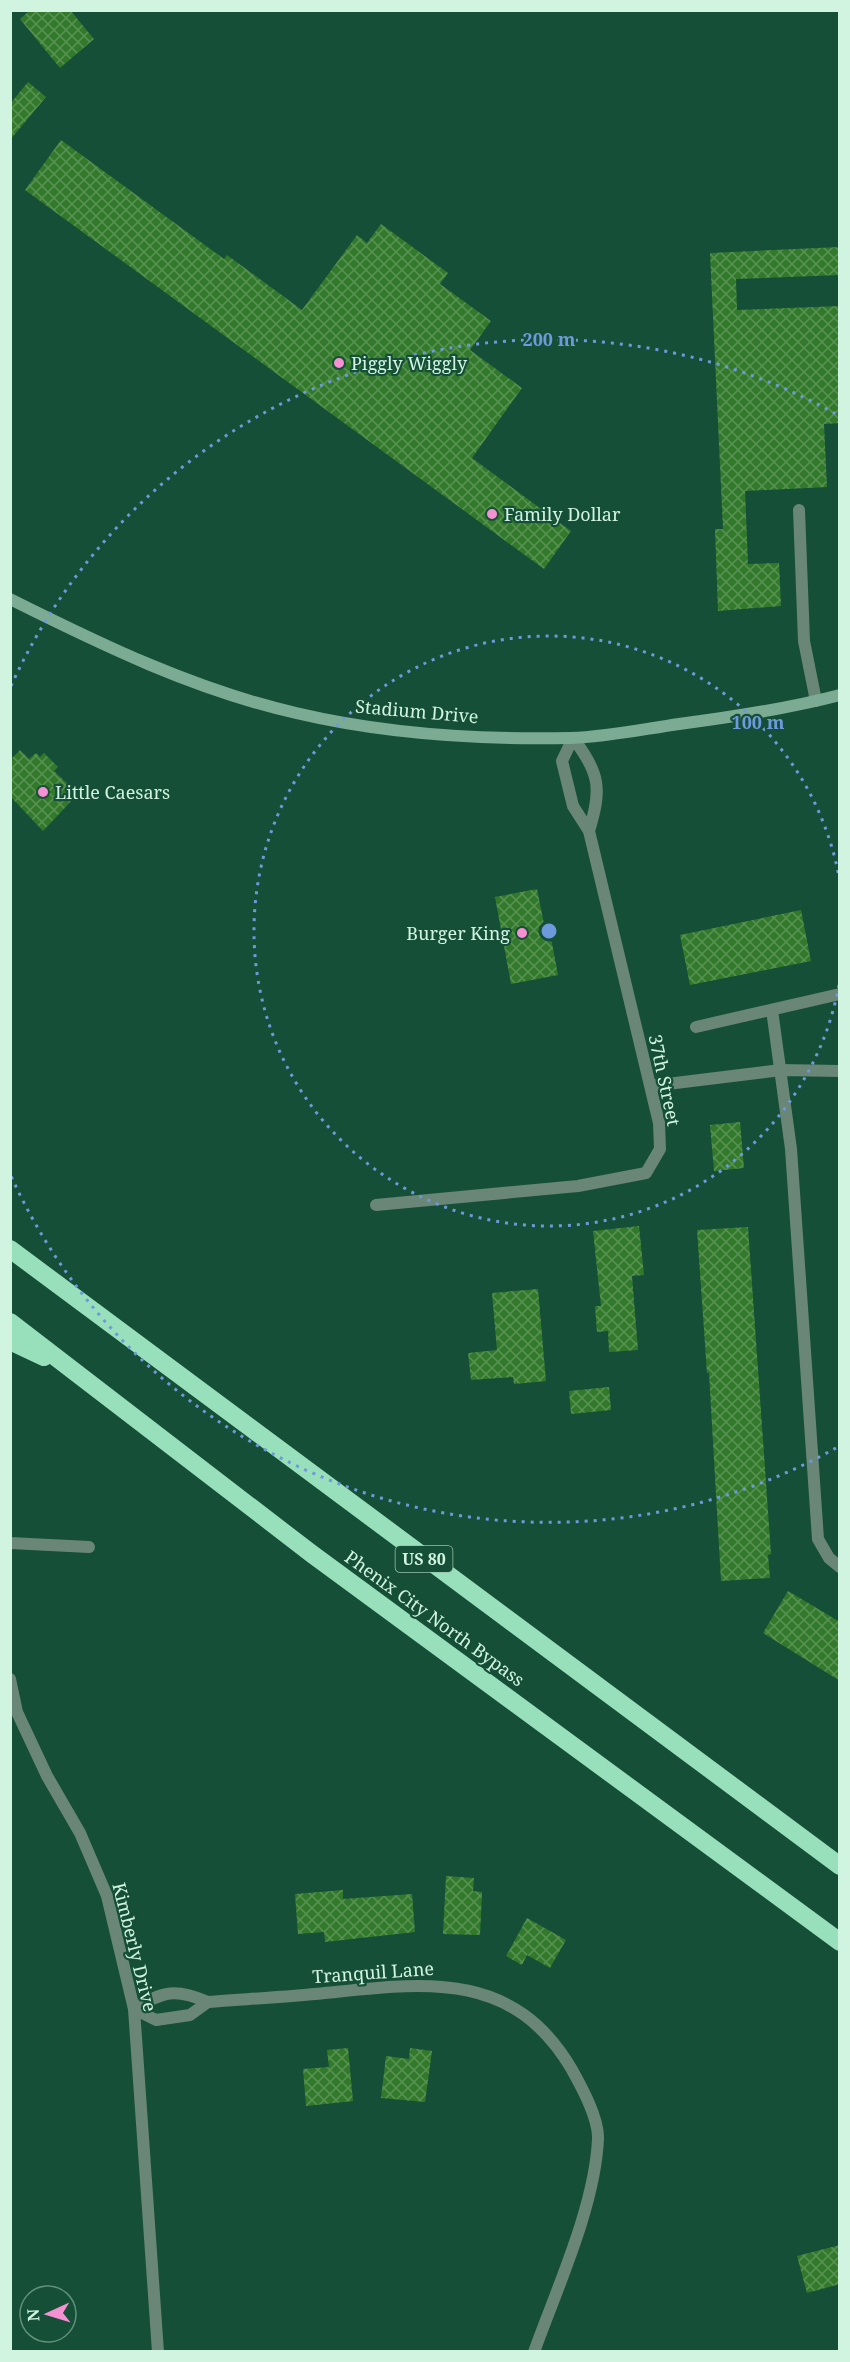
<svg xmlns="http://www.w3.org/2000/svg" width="850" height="2362" viewBox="0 0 850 2362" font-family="'Noto Serif',serif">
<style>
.building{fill:url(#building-cross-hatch)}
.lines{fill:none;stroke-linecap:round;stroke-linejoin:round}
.street{stroke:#698676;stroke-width:12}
.secondary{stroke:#7cab93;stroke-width:12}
.highway{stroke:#97e0bb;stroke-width:18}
.ring{fill:none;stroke:#6e99dc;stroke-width:3;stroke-dasharray:3 6}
.poi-dot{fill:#f591d2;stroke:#154f37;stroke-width:2}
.labels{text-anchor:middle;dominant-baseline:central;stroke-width:4.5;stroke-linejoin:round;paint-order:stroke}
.shield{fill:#154f37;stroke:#99c2ae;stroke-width:1.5}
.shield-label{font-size:16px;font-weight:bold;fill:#d1f4e1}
.poi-label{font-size:18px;fill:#d1f4e1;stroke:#154f37;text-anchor:start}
.street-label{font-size:18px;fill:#d1f4e1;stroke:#154f37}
.centre{fill:#6e99dc;stroke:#154f37;stroke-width:3}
.ring-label{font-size:18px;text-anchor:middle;font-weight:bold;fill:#6e99dc;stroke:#154f37;stroke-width:4.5;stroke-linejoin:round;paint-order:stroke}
</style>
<defs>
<pattern id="building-cross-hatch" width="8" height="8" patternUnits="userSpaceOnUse" patternTransform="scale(1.5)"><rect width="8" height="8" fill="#33792b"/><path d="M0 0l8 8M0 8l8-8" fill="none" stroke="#599354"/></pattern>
</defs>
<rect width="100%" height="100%" fill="#154f37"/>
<g class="building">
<polygon points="30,10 70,10 94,39 60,68 20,19"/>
<polygon points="28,82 46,97 10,140 10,104"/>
<polygon points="61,140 224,259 227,255 302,310 357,235 367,243 381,224 448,273 440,284 491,321 470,350 522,388 472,458 571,531 544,569 25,190"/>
<polygon points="840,247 840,275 736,279 737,310 840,306 840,423 824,424 827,487 745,491 748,564 779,563 781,606 718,611 715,529 723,529 710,253"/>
<polygon points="20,750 29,759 36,753 40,757 44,753 58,767 54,771 78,794 43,831 10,796 10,760"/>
<polygon points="537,889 546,934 550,933 558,975 511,984 495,897"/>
<polygon points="801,910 811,961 690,985 680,935"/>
<polygon points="740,1122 744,1168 714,1171 710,1125"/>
<polygon points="639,1226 644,1275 632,1276 638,1350 609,1352 608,1331 597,1332 595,1306 601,1306 593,1231"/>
<polygon points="748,1227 771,1554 768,1555 770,1578 721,1581 709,1373 707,1373 697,1230"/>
<polygon points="538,1289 546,1381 514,1384 513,1377 471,1380 468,1353 497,1350 492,1293"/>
<polygon points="609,1387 611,1410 571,1414 569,1391"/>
<polygon points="788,1591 840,1622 840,1681 763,1633"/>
<polygon points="446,1876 474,1878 473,1891 482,1892 480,1935 443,1934"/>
<polygon points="343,1890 343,1899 412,1894 415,1932 325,1942 324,1932 298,1934 295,1894"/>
<polygon points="527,1918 566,1940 550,1968 527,1955 522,1965 506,1956"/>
<polygon points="348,2048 353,2101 306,2106 303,2069 329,2067 327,2050"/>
<polygon points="410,2048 432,2051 425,2102 381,2098 386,2056 409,2059"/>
<polygon points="840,2245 840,2284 807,2293 797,2256"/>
</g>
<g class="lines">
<g class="street">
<polyline points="799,510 804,641 816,701"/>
<polyline points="772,1010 791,1149 818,1539 829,1558 840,1567"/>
<polyline points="696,1027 840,994"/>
<polyline points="651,1086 781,1070 840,1071"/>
<path d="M376 1205 578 1186 646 1173 660 1149 659 1123 589 831 573 806 562 761 573 738C600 773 602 789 589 831"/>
<polyline points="10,1543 89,1547"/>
<polyline points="10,1679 17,1712 47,1776 80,1833 107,1896 134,2009 158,2352"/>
<path d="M134 2009C164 1991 175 1988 208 2002 247 1999 286 1997 325 1993 423 1983 512 1969 571 2068 581 2086 599 2118 598 2139 595 2206 557 2288 534 2352"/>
<polyline points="134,2009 156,2020 190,2015 208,2002"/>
</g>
<path class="secondary" d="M10 599C102 645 195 690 296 713 385 734 479 740 571 738 607 737 644 729 679 724 733 717 787 709 840 695"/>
<g class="highway">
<polyline points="10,1249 840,1866"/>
<polyline points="10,1322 312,1554 840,1942"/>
<polyline points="10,1341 44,1357"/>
</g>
</g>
<g class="ring">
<path d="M839 985A295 295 0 1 1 839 877"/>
<path d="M836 1448A591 591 0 0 1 11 1176M11 686A591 591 0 0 1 836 414"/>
</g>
<g class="poi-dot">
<circle cx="339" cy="363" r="6"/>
<circle cx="492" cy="514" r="6"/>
<circle cx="43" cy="792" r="6"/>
<circle cx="522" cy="933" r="6"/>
</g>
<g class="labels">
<rect class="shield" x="395.5" y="1546" width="57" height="26" rx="4.5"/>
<g class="shield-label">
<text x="424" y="1559">US 80</text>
</g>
<g class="poi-label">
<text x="351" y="363">Piggly Wiggly</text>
<text x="504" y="514">Family Dollar</text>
<text x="55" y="792">Little Caesars</text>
<text x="510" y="933" text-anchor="end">Burger King</text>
</g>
<g class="street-label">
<text transform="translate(417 711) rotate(5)">Stadium Drive</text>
<text transform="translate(665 1080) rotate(78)">37th Street</text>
<text transform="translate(435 1618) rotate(36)">Phenix City North Bypass</text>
<text transform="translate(135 1947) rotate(76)">Kimberly Drive</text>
<text transform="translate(373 1972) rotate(-4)">Tranquil Lane</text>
</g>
</g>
<circle cx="549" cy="931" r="9" class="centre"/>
<g class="ring-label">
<text x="549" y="346">200 m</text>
<text x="758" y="729">100 m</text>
</g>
<rect width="850" height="2362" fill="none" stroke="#d1f4e1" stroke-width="24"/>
<g transform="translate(48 2314) rotate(266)"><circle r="28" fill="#154f37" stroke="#60917b" stroke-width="1.5"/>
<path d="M0-4.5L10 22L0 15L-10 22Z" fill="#f591d2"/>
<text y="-9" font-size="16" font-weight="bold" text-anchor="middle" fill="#d1f4e1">N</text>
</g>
</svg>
